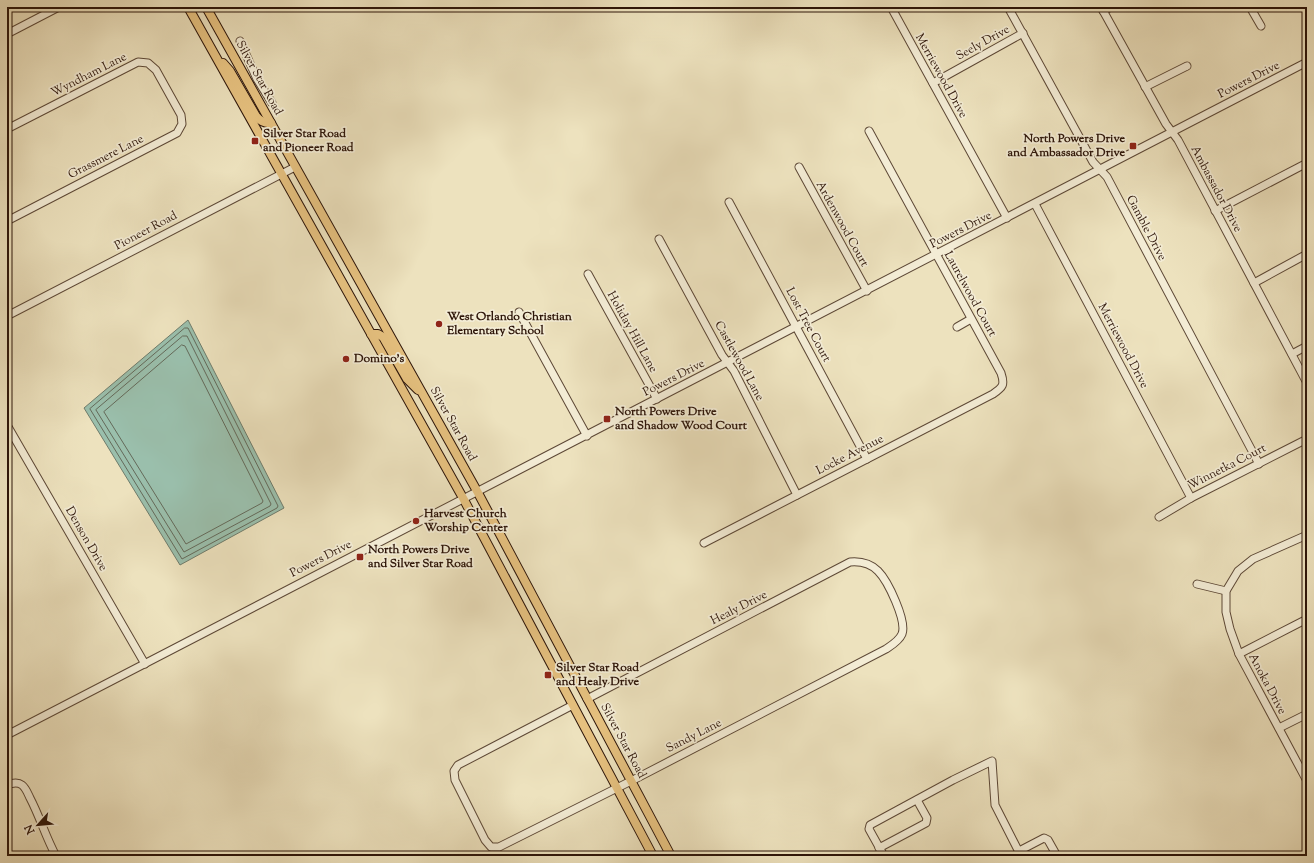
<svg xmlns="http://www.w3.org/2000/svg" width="1314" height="863" viewBox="0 0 1314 863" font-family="'Sorts Mill Goudy',serif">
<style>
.water{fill:#9abfac;stroke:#6e7b6b}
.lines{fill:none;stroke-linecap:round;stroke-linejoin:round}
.shore{stroke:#646a5a;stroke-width:1}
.minor-casing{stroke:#5d4836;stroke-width:9}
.major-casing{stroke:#2d1509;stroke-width:10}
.minor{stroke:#f3ecd5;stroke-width:7}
.major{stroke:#e6c17f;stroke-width:8}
.poi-dot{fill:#8f2418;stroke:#f3ecd5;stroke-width:1.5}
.labels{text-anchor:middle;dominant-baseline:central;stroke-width:3.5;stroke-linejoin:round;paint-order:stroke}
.street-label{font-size:12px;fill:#2d1509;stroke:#f3ecd5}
.poi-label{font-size:12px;font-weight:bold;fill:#2d1509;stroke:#f3ecd5;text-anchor:start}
</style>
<rect width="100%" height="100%" fill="#ede2be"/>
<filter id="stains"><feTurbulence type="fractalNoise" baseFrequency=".005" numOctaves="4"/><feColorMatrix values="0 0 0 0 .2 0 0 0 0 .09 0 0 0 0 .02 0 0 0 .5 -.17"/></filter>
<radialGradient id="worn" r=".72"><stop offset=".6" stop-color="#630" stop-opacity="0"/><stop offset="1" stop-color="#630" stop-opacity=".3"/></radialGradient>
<polygon class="water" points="188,320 284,508 180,565 84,408"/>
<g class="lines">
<g class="shore">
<polygon points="185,328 188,328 278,506 277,508 182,559 90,409"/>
<polygon points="183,336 187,336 271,504 270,506 184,552 96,410"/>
<polygon points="182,345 185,346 263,501 262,503 186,544 104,412"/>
</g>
<defs>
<g id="minor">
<polyline points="891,7 1007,218"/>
<polyline points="1008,7 1093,162 1107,177 1259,464"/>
<polyline points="1101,7 1166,124 1178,140 1307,383"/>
<polyline points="1250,7 1261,26"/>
<polyline points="1103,11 1111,7"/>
<polyline points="7,34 59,7"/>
<polyline points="240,41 257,79 272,103"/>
<polyline points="933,83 1023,33"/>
<polyline points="1145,87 1187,66"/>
<polyline points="7,129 138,62 148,63 156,70 181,115 182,124 177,133 7,221"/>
<polyline points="799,167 867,291"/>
<polyline points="729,202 867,459"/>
<polyline points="1035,204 1191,498"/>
<polyline points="1215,211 1307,163"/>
<polyline points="659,239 722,355 734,371 797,495"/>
<polyline points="588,274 657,399"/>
<polyline points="1254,283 1307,254"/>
<polyline points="519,312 587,436"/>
<polyline points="7,316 295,167"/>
<polyline points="957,327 971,319"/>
<polyline points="1292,354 1307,346"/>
<polyline points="7,425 145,664"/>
<polyline points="1159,517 1191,498 1307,439"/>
<polyline points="1307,535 1253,559 1238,571 1226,591 1226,612 1230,629 1239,654 1307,781"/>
<path d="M704 543 993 394C1003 387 1005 385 1001 373L869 131"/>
<polyline points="1197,584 1226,591"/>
<polyline points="1239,654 1307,619"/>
<path d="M573 705 458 765 454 771 455 780 485 840 491 847H499L637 778 886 649C892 645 899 641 902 634 907 621 888 581 878 571 871 564 861 561 850 562L587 699"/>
<polyline points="1279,728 1307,714"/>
<polyline points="7,735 1307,62"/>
<path d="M7 785C12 783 18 782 22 785 26 788 28 794 30 798 40 817 46 838 56 856"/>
<polyline points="879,848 926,823 927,818 917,800"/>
<polyline points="1019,851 1044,838 1048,840 1057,856"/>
<polyline points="884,856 869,829 870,825 953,780 992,761 995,805 1021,856"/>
</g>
<g id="major">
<polyline points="188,7 463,498 653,856"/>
<polyline points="206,7 477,491 671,856"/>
<path d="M223 63 230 71 256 116C260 121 264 124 271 123"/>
<polyline points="371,334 378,334 383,337 407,379 418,390"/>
</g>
</defs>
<use href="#minor" class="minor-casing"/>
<use href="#major" class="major-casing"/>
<use href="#minor" class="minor"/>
<use href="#major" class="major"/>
</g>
<g class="poi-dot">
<rect x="251" y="137" width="8" height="8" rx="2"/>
<rect x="1129" y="142" width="8" height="8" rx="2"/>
<circle cx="439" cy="324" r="4"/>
<circle cx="346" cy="359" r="4"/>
<rect x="603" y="415" width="8" height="8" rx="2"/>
<circle cx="416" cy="521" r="4"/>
<rect x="356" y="553" width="8" height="8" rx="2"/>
<rect x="544" y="671" width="8" height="8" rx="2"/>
</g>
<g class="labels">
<g class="street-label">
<text transform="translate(983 43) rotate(-29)">Seely Drive</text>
<text transform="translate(89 75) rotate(-27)">Wyndham Lane</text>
<text transform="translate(941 76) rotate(61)">Merriewood Drive</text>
<text transform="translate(259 78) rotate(61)">Silver Star Road</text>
<text transform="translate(1249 80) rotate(-27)">Powers Drive</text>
<text transform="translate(106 157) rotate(-27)">Grassmere Lane</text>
<text transform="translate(1216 189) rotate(62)">Ambassador Drive</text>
<text transform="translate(842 224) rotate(61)">Ardenwood Court</text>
<text transform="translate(1146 228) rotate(62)">Gamble Drive</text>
<text transform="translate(961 230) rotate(-27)">Powers Drive</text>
<text transform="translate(146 231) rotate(-28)">Pioneer Road</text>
<text transform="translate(970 294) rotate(61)">Laurelwood Court</text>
<text transform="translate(808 325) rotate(62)">Lost Tree Court</text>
<text transform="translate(632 332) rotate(61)">Holiday Hill Lane</text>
<text transform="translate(1123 346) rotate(62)">Merriewood Drive</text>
<text transform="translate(739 361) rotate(61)">Castlewood Lane</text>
<text transform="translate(674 378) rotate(-27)">Powers Drive</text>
<text transform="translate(453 424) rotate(61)">Silver Star Road</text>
<text transform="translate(850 455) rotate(-27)">Locke Avenue</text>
<text transform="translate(1227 467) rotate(-27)">Winnetka Court</text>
<text transform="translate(86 539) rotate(60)">Denson Drive</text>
<text transform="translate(321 559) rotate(-27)">Powers Drive</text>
<text transform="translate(739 608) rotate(-27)">Healy Drive</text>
<text transform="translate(1267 684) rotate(62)">Anoka Drive</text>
<text transform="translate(694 736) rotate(-27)">Sandy Lane</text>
<text transform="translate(623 741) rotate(62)">Silver Star Road</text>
</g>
<g class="poi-label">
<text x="263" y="134">Silver Star Road<tspan x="263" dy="14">and Pioneer Road</tspan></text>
<text x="1125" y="139" text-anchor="end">North Powers Drive<tspan x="1125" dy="14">and Ambassador Drive</tspan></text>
<text x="447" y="317">West Orlando Christian<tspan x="447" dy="14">Elementary School</tspan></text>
<text x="354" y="359">Domino's</text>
<text x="615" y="412">North Powers Drive<tspan x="615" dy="14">and Shadow Wood Court</tspan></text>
<text x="424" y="514">Harvest Church<tspan x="424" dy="14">Worship Center</tspan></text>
<text x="368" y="550">North Powers Drive<tspan x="368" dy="14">and Silver Star Road</tspan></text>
<text x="556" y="668">Silver Star Road<tspan x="556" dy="14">and Healy Drive</tspan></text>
</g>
</g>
<rect width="1314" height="863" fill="none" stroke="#ede2be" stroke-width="24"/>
<rect x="8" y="8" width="1298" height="847" fill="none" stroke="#2d1509" stroke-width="2"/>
<rect x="12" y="12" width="1290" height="839" fill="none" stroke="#2d1509"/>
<g transform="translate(38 825) rotate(243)" stroke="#f3ecd5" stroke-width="3" paint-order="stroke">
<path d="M0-3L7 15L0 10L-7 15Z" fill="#2d1509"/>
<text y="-6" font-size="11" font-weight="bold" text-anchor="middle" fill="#2d1509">N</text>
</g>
<rect width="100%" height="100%" filter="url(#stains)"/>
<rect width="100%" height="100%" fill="url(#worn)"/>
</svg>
